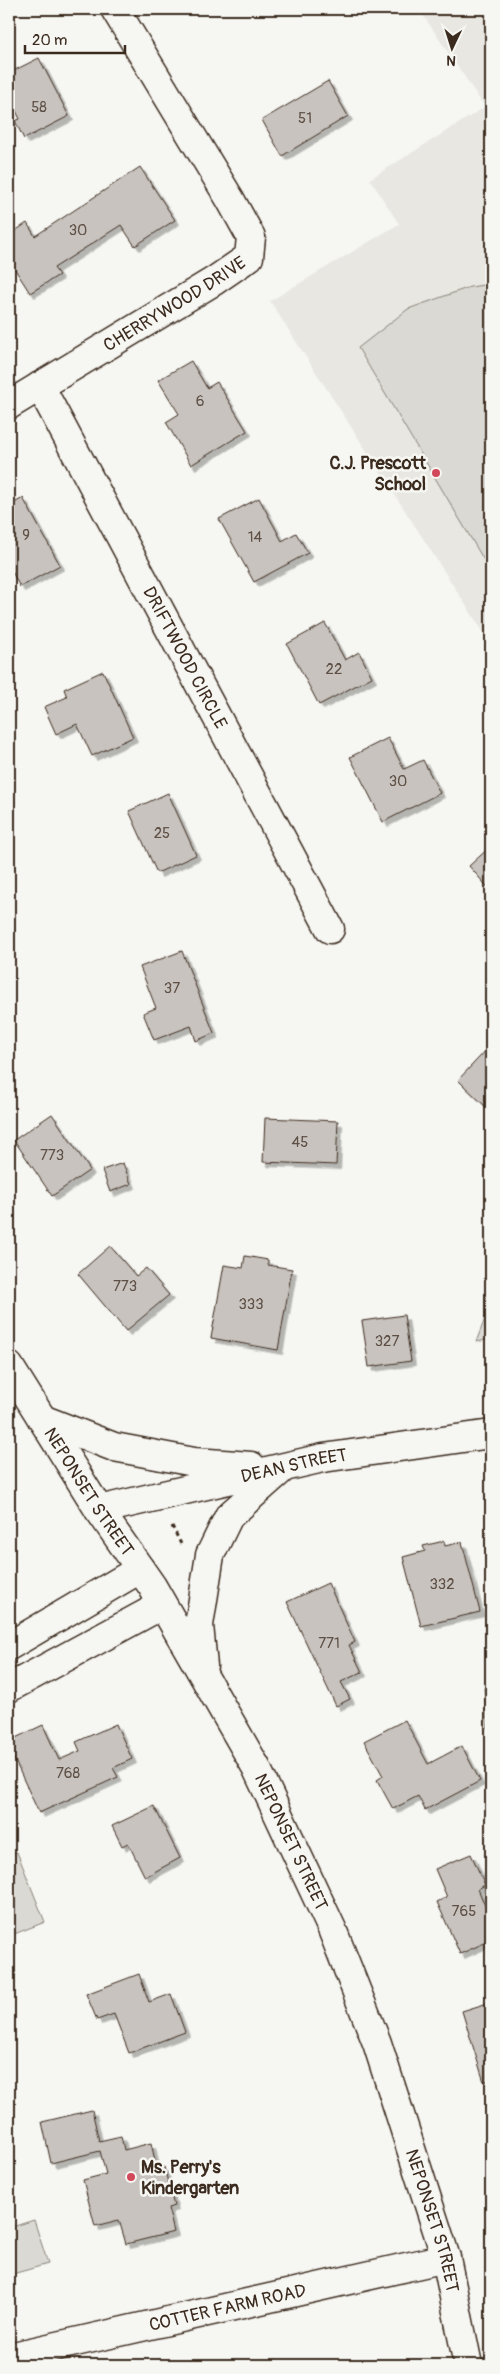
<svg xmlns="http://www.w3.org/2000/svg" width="500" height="2374" viewBox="0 0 500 2374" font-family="Pangolin,sans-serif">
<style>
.built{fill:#e8e7e2}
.green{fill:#dad9d3;stroke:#8a8278}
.building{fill:#c8c3be;stroke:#3b2a1e;filter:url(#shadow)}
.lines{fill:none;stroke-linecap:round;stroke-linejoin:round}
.minor-casing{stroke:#3b2a1e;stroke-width:31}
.major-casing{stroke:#3b2a1e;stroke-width:31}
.path{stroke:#3b2a1e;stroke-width:3;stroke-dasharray:4 4;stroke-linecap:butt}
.minor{stroke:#f6f6f2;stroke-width:28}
.major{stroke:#f6f6f2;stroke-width:28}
.poi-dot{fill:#d1495b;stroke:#f6f6f2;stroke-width:2}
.labels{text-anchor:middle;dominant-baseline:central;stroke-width:5;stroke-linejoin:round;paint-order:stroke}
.number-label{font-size:15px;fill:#5e5046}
.street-label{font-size:18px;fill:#3b2a1e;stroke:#f6f6f2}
.poi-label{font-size:18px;font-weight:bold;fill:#3b2a1e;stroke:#f6f6f2;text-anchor:end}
</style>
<defs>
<filter id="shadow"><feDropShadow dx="4.5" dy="4.5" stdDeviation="0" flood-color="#0004"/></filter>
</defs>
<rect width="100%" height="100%" fill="#f6f6f2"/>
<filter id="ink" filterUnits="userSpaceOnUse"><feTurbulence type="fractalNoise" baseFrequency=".02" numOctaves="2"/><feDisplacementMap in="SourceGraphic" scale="10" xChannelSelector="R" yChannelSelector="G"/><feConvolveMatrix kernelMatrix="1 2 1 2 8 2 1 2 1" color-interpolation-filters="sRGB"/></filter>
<g filter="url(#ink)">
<polygon class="built" points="419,9 491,9 491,644 270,301 399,224 370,179 485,107"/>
<g class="green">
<polygon points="491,284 491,572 358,348 408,309 470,287"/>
<polygon points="491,1303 491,1339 476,1342"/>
<polygon points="484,1688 491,1688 491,1766"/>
<polygon points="17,1852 45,1922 9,1936 9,1855"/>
<polygon points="34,2220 48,2264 9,2275 9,2228"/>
</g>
<g class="building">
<polygon points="39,58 69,116 24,139 15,121 20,119 9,97 9,73"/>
<polygon points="328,81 348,116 282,156 262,120"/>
<polygon points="140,167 175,220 135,246 121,225 54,268 59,275 30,293 9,260 9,235 27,223 35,236"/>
<polygon points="191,361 207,388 217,382 247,431 191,465 166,422 179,414 158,380"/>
<polygon points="23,498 60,565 20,587 9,566 9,506"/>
<polygon points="259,498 282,541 296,533 308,553 254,582 219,519"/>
<polygon points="325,623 345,660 359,652 372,677 319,705 287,644"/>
<polygon points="103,671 133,737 92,756 77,724 56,734 44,707 67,697 64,689"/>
<polygon points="388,738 404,769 423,760 440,793 383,822 350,757"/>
<polygon points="168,793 196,855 157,873 129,811"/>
<polygon points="491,846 491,891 469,866"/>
<polygon points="182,951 214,1033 196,1041 191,1026 154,1040 143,1013 156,1008 140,967"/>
<polygon points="491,1045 491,1105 488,1109 458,1080"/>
<polygon points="52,1114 90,1170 52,1196 14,1140"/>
<polygon points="265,1118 338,1121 336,1165 263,1162"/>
<polygon points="123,1163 131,1184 110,1192 102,1170"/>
<polygon points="110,1246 136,1276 146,1268 169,1295 126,1331 78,1274"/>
<polygon points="245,1256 268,1260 268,1265 292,1269 278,1350 211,1338 224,1265 243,1268"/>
<polygon points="404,1315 411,1361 369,1367 362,1321"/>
<polygon points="444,1541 445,1546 462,1542 480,1612 421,1626 403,1557 425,1551 423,1546"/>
<polygon points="328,1583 355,1642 349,1645 362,1672 341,1682 350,1699 336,1706 287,1602"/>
<polygon points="405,1720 428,1764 462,1746 480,1781 425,1810 418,1796 393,1809 377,1780 383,1776 364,1741"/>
<polygon points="116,1724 132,1759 113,1768 118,1777 39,1813 9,1748 9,1741 43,1725 59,1760 80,1751 76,1742"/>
<polygon points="154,1806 180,1858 145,1877 128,1843 122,1846 112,1826"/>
<polygon points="471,1854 485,1885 478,1889 491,1920 491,1940 460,1954 437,1902 447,1897 435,1869"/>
<polygon points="139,1974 149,2002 171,1994 185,2032 129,2053 114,2014 97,2020 86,1994"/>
<polygon points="491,2002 491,2079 484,2082 462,2011"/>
<polygon points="92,2110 99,2141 121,2136 124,2150 151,2143 157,2169 164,2167 174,2206 168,2208 174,2232 126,2244 119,2220 95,2226 83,2180 106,2174 100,2151 51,2163 42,2122"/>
</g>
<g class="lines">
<defs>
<g id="minor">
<path id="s1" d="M40 386 330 929"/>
<path id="s2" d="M9 405 214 281 249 257 251 237 230 199 115 9"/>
<polyline points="9,1646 140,1569"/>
<polyline points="9,1688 162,1605"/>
<path id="s3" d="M9 2357 446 2258"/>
</g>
<g id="major">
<path id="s4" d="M9 1366 99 1510 152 1586 256 1767 332 1929 377 2043 446 2258 468 2365"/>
<polyline points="42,1419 114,1447 194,1462 251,1466"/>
<path id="s5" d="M99 1510 323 1458 491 1434"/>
<polyline points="203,1666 199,1625 210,1555 229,1516 282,1469"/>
</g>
</defs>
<use href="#minor" class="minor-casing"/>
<use href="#major" class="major-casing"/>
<polyline class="path" points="172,1526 181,1544"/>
<use href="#minor" class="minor"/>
<use href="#major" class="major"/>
</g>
</g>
<g class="poi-dot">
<circle cx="436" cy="473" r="5"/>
<circle cx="131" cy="2177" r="5"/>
</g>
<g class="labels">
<g class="number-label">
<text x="39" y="107">58</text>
<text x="305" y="118">51</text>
<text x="78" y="230">30</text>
<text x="200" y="401">6</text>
<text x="26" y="535">9</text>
<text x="255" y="537">14</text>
<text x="334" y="669">22</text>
<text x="398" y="781">30</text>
<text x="162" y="833">25</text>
<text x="172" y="988">37</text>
<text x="300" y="1142">45</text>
<text x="52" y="1155">773</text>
<text x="125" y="1286">773</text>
<text x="251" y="1304">333</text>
<text x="387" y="1341">327</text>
<text x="442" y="1584">332</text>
<text x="329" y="1643">771</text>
<text x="68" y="1773">768</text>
<text x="464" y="1911">765</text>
</g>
<g class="street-label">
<text stroke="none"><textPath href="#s2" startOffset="194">CHERRYWOOD DRIVE</textPath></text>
<text stroke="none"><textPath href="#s1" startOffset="308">DRIFTWOOD CIRCLE</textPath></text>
<text stroke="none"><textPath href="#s5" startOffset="200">DEAN STREET</textPath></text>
<text stroke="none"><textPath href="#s4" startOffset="149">NEPONSET STREET</textPath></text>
<text stroke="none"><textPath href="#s4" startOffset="554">NEPONSET STREET</textPath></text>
<text stroke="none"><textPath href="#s4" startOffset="959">NEPONSET STREET</textPath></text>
<text stroke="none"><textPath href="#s3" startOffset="224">COTTER FARM ROAD</textPath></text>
</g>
<g class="poi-label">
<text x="426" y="463">C.J. Prescott<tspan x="426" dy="21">School</tspan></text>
<text x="141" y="2167" text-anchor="start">Ms. Perry's<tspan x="141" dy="21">Kindergarten</tspan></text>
</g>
</g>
<rect width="500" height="2374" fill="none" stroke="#f6f6f2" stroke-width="30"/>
<rect x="15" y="15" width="470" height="2344" fill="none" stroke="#3b2a1e" stroke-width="2" filter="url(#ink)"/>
<g transform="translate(452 48) rotate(184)" stroke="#f6f6f2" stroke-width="4" paint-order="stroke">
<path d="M0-4L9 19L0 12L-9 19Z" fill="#3b2a1e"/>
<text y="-8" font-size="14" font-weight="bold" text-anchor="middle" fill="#3b2a1e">N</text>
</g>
<path d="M25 45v8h100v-8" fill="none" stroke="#3b2a1e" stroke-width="2.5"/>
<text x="32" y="45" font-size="15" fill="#3b2a1e" stroke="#f6f6f2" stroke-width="4" paint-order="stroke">20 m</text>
</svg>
